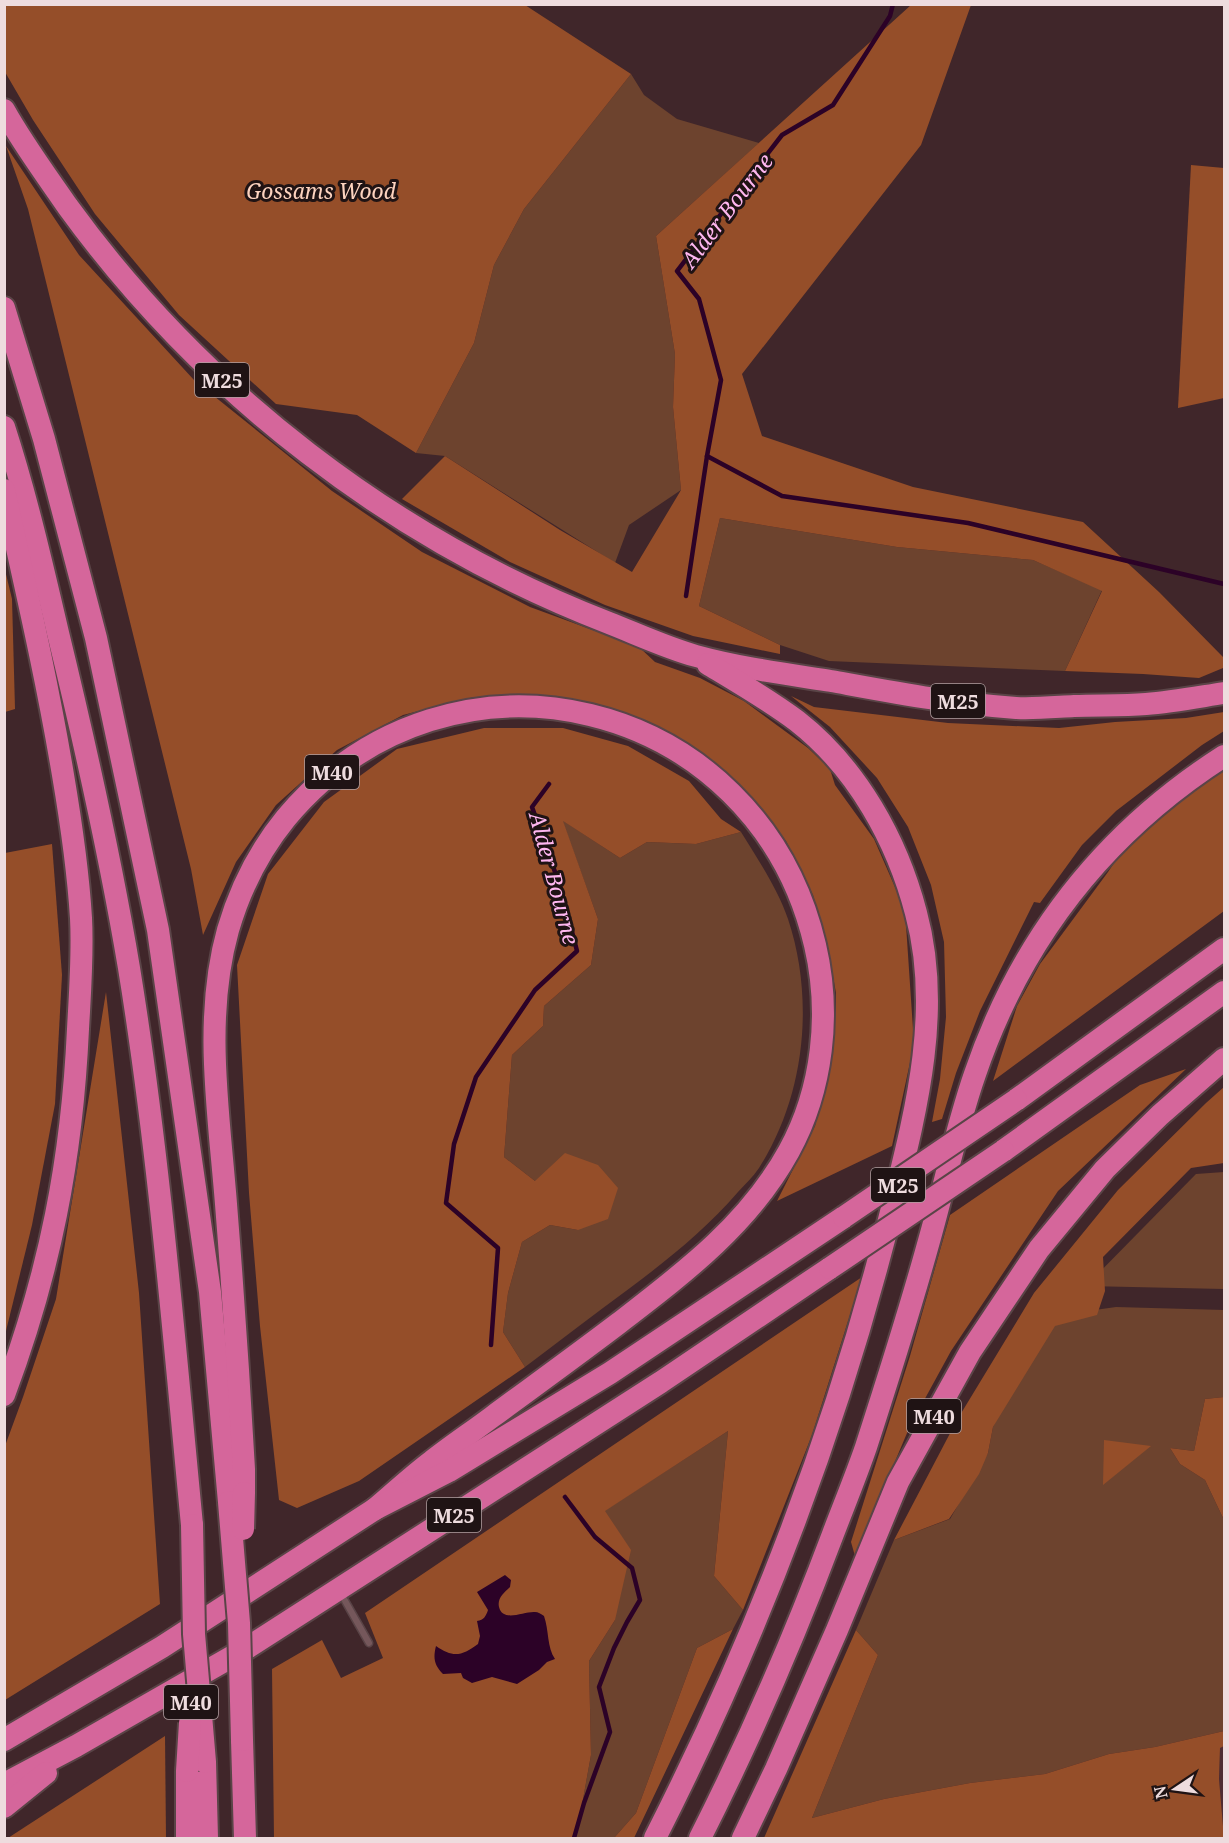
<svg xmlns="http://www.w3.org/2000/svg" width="1229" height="1843" viewBox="0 0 1229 1843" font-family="'Noto Serif',serif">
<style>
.built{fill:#4e2c32}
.green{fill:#6d432e}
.forest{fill:#954e29}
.water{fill:#2c0227}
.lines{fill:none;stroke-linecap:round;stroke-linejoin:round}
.stream{stroke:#2c0227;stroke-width:4.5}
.service-casing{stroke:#5a4447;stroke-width:9}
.motorway-casing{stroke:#5a4447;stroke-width:26}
.service{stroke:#75575b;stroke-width:6}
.motorway{stroke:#d5669b;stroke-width:22}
.motorway-bridge-casing{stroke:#5a4447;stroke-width:26;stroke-linecap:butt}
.motorway-bridge{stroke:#d5669b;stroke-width:22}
.labels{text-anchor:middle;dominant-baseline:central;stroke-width:6;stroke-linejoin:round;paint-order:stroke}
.shield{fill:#1f1314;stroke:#b0a0a1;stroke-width:1.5}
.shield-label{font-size:20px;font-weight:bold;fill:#eedcde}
.park-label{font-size:21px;font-style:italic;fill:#fdd3bf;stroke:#1f1314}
.water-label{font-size:22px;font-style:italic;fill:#feb6ef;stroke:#1f1314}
</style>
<rect width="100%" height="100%" fill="#40262a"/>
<polygon class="built" points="1224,1746 1224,1838 1219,1779 1220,1747"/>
<g class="green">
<polygon points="631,74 644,95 677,119 759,143 656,236 675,354 673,407 681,490 629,525 615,563 445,456 416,453 474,343 494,265 524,209"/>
<polygon points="720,518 897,547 1033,560 1102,590 1065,671 829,661 780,645 699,606"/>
<path d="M562 820 620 858 647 842 696 844 741 832C758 860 777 887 788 919 815 1000 805 1096 759 1168 753 1177 745 1184 738 1192 705 1230 670 1258 630 1288 594 1314 560 1341 525 1367L503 1332 508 1293 522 1242 550 1225 578 1230 535 1181 504 1157 512 1055 543 1026 544 1006 591 965 598 919Z"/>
<polygon points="1224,1172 1224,1289 1086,1286 1196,1174"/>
<polygon points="1116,1307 1224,1310 1224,1397 1205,1399 1194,1451 1170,1448 1180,1464 1205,1480 1224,1520 1224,1731 1155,1747 1109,1754 1045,1774 970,1783 884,1799 812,1818 878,1655 856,1630 894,1540 950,1519 988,1453 993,1427 1045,1317"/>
<polygon points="728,1431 714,1576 743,1610 733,1629 697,1648 636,1813 614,1838 576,1838 591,1755 589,1661 615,1620 604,1511"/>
</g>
<g class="forest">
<polygon points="4,5 525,5 631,74 524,209 494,265 474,343 416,453 357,415 276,404 179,315 95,214 33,120 5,72"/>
<polygon points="911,5 971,5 921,145 742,374 762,436 913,487 1083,522 1159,592 1223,657 1223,668 1199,678 1143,674 1065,671 1102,591 1033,560 897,547 720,518 699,606 780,645 780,654 693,636 605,605 510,562 402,499 445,456 560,530 632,572 681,490 673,407 675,354 656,236"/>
<polygon points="6,146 79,255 194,380 332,491 422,552 530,607 639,647 655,662 700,678 744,701 808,748 830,769 835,785 874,839 905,910 914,1044 892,1146 777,1201 815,1126 828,1071 836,1010 836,993 827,943 813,895 786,841 748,793 691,746 623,712 556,696 474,697 403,715 337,750 276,805 236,862 203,935 191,869 28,209"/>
<polygon points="1191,165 1224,168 1224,398 1178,408"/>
<polygon points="5,570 12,599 15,709 5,712"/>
<polygon points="791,696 814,707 948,723 1059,728 1115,722 1186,718 1224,712 1224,731 1202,745 1116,811 1082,845 1040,903 1034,902 980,1011 956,1073 942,1119 932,1122 940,1079 946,1017 944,942 931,885 908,827 877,778 830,727"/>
<polygon points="484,728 563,728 628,746 689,781 721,819 741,832 696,844 647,842 620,858 563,821 598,919 591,965 544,1006 543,1026 512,1055 504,1157 535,1181 565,1153 598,1165 618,1188 608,1219 578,1230 550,1225 522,1242 508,1293 503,1332 525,1367 359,1481 297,1508 279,1500 260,1326 249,1193 237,965 268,874 324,802 397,749"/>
<polygon points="1224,768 1224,911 993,1081 1017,1006 1040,964 1108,872 1122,851 1164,814 1210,777"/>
<polygon points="52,844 62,975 55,1104 32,1225 5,1335 5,853"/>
<polygon points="106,992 139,1293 160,1604 5,1700 5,1446 23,1397 56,1299"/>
<polygon points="1186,1069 1058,1191 951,1351 910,1426 855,1556 851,1542 910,1356 950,1215 1140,1085"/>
<polygon points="1224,1087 1224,1163 1191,1168 1103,1257 1105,1291 1097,1315 1055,1326 993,1427 988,1453 979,1474 949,1519 894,1540 957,1420 1034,1293 1118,1190 1206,1103"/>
<polygon points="862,1277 812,1435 743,1610 714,1576 728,1431 605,1511 631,1550 615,1620 589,1661 591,1755 576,1838 274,1838 272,1669 322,1640 341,1678 383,1658 365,1613"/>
<polygon points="1224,1397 1224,1520 1205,1480 1180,1464 1170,1448 1194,1451 1205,1399"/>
<polygon points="1104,1440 1151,1446 1103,1485"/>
<polygon points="733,1629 634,1838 614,1838 636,1813 697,1648"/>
<polygon points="856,1630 878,1655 812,1818 884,1799 970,1783 1045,1774 1109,1754 1155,1747 1224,1731 1224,1746 1220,1748 1219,1779 1224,1838 764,1838"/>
<polygon points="165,1736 166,1838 8,1838"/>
</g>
<path class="water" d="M505 1575 511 1580 510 1587C504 1593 497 1598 499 1607 503 1623 524 1611 535 1612 538 1612 541 1614 544 1616 549 1630 547 1648 555 1659L547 1662 539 1670 517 1684 492 1677 472 1683 463 1678 461 1673 443 1674C434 1665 433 1658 436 1646 453 1658 462 1656 478 1644L480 1636 477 1621C484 1620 486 1616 488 1610L477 1592Z"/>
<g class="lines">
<g class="stream">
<polyline points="707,456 782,496 968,523 1224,584"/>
<polyline points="686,596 707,456 721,380 699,299 677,271 782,135 833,105 890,16 893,4"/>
<polyline points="491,1345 498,1248 446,1203 454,1144 476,1077 535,990 577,951 561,889 532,807 549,784"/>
<polyline points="565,1497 595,1537 632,1568 640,1600 627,1622 614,1648 599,1687 610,1732 584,1803 574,1838"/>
</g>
<defs>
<polyline id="service" points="340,1592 369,1643"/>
<g id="motorway">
<path d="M4 110C23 144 46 175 68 207 203 393 394 540 609 623 637 634 667 648 696 656 740 668 786 674 831 681 892 692 954 704 1016 708 1035 709 1055 707 1074 706 1098 705 1122 706 1146 704 1172 702 1198 697 1224 693"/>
<polyline points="4,308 44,439 96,638 158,930 210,1292 229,1502"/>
<path d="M4 427C26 495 42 564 58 633 85 744 110 855 129 968 159 1152 174 1339 192 1525"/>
<path d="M4 490C25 585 47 679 63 775 71 822 78 870 81 918 83 955 80 992 78 1029 72 1159 50 1272 4 1395"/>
<polyline points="1016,1100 1224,949"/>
<polyline points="1003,1151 1224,992"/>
<path d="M244 1493V1469C239 1380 233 1292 226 1204 219 1114 203 1019 228 930 240 889 259 851 286 818 450 622 757 697 815 945 831 1013 823 1089 789 1151 749 1224 684 1273 619 1323 577 1355 534 1386 492 1417 472 1432 451 1446 432 1461 412 1476 394 1493 375 1509"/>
<polyline points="4,1740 162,1647 375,1509 449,1471 610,1373 844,1217"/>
<polyline points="242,1740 245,1838"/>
<polyline points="205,1762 207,1838"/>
<polyline points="187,1771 187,1838"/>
<polyline points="4,1784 76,1746 247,1648 661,1382 830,1268"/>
<polyline points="4,1807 46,1773"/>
<path d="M655 1838C756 1639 837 1429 891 1212 915 1115 943 1012 916 913 897 840 857 768 797 721 769 700 738 682 708 664"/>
<path d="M700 1838C750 1739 794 1638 833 1534 844 1505 856 1476 866 1447 888 1379 910 1310 929 1241 945 1185 956 1128 975 1074 1021 939 1104 833 1224 756"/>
<polyline points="743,1838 776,1769 837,1630 898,1482 970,1352 1039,1249 1105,1169 1160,1115 1224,1059"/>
</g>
</defs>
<use href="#service" class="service-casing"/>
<use href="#motorway" class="motorway-casing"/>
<use href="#service" class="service"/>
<use href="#motorway" class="motorway"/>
<defs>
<g id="motorway-bridge">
<polyline points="844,1217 1016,1100"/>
<polyline points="830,1268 1003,1151"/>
<polyline points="229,1502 239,1623 242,1740"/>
<polyline points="192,1525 194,1634 205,1762"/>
<polyline points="243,1529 244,1493"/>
<polyline points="187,1771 190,1723"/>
</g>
</defs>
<use href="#motorway-bridge" class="motorway-bridge-casing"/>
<use href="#motorway-bridge" class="motorway-bridge"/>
</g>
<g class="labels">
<g class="shield">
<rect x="195" y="363" width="54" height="34" rx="4.5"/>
<rect x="931" y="684" width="54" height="34" rx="4.5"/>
<rect x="305" y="755" width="54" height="34" rx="4.5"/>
<rect x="871" y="1168" width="54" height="34" rx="4.5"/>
<rect x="907" y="1399" width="54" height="34" rx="4.5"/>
<rect x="427" y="1498" width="54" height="34" rx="4.5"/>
<rect x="164" y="1685" width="54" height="34" rx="4.5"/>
</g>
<g class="shield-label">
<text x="222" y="380">M25</text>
<text x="958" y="701">M25</text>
<text x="332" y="772">M40</text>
<text x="898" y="1185">M25</text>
<text x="934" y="1416">M40</text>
<text x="454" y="1515">M25</text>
<text x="191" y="1702">M40</text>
</g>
<g class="park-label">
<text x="321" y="191">Gossams Wood</text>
</g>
<g class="water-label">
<text transform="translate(726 210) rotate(-53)">Alder Bourne</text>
<text transform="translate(555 878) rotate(75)">Alder Bourne</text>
</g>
</g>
<rect width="1229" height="1843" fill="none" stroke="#eedcde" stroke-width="12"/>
<g transform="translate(1175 1789) rotate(257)" stroke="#1f1314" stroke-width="4.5" paint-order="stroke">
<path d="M0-4.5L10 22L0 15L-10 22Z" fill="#eedcde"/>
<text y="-9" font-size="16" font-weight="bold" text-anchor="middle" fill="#eedcde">N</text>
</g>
</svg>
